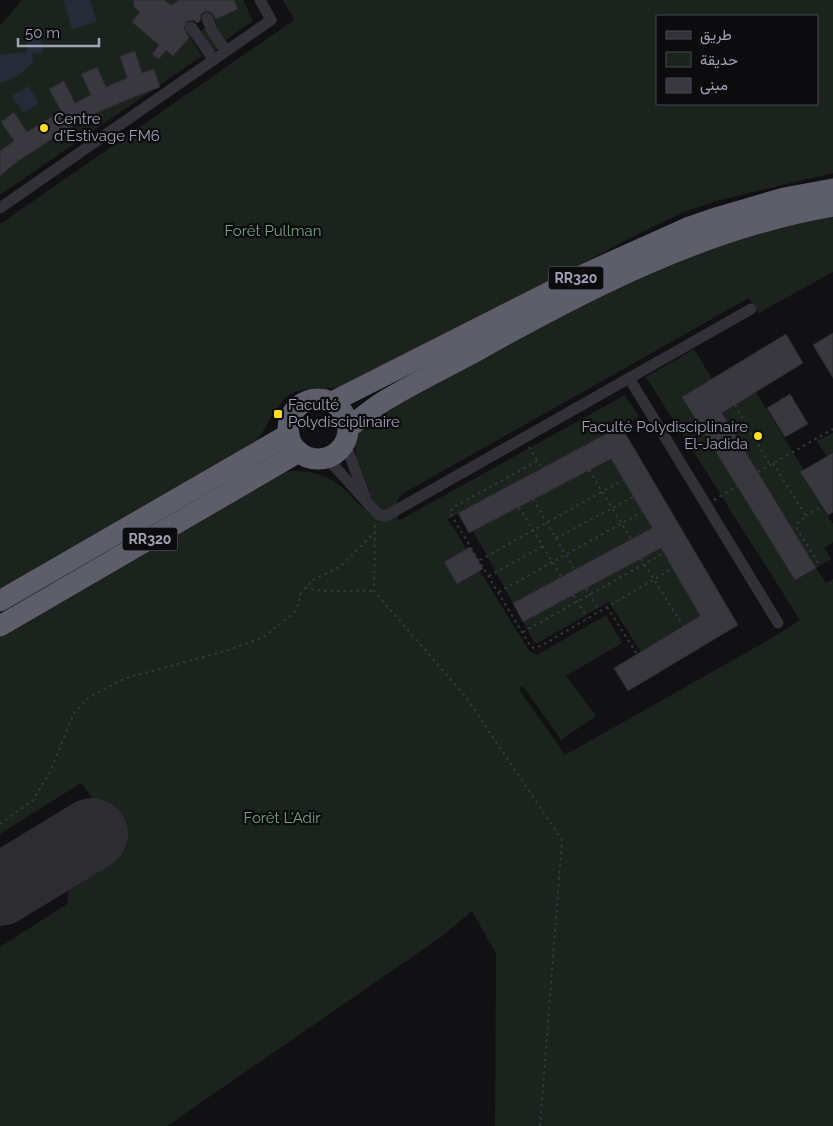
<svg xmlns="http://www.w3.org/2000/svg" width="833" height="1126" viewBox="0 0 833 1126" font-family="Raleway,Vazirmatn,sans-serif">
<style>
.green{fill:#1b231d;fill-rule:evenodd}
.water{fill:#262c37}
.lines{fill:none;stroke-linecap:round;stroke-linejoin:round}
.runway{stroke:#2c2c31;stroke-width:72}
.building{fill:#38383e;stroke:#2b2b2f}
.path{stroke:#37383f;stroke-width:2;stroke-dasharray:2.5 4;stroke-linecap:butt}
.street{stroke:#323138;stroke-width:11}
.highway{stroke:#5d5e69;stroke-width:21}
.poi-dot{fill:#ffdf1c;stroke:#0c0c0e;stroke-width:2}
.labels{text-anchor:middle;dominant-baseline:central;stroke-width:4.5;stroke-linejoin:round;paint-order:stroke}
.shield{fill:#0c0c0e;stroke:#747683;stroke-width:1}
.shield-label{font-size:14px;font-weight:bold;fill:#a1a3b5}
.poi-label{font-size:15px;fill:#a1a3b5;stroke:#0c0c0e;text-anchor:start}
.park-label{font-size:15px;fill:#75a281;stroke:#0c0c0e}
</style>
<rect width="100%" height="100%" fill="#111113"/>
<g class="green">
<polygon points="22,0 243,0 253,21 224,41 199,14 188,22 192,26 193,33 190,38 202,56 0,195 0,26"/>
<path d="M283 0H833V173L720 200 687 211 640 233 368 377 343 388 306 389 295 392 285 398 273 413 261 435 250 447 0 593V224L294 20ZM657 16H817V104H657Z"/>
<polygon points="206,27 219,48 215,51 199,32"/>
<path d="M833 213V272L759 313 749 298 402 494 397 501 398 521 625 395 639 417 448 519 528 649 533 653 537 655 606 615 622 643 566 676 596 716 561 740 523 686 519 689 565 755 770 639 800 620 646 377 694 349 712 379 700 386 756 392 804 470 800 473 833 524V542L824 548 831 559 816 568 826 583 833 579V1126H495L496 954 472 911 441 937 167 1126H0V947L67 904 71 874 89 852 94 820 93 799 81 783 0 834V633L281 472C300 469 322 472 338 484 349 491 355 504 368 510L370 491 357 459 354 442 361 428 374 415 555 316 677 261 746 235Z"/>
<polygon points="833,433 833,453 827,457 817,441"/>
<polygon points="611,459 652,528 513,603 473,531"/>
<polygon points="661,548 700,616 641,652 609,602 538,643 534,642 523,622"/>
</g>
<g class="water">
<polygon points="63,0 90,0 97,22 72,29"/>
<path d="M29 33C37 34 44 43 44 51L40 54 32 53 33 61C24 74 14 79 0 83V55L25 52 28 47 25 41V36Z"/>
<polygon points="28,86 39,103 24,113 12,96"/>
</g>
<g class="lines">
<polyline class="runway" points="0,890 92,834"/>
</g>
<g class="building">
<polygon points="133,0 164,0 171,5 179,0 234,0 238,9 216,19 211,12 205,11 201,14 200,21 197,23 194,20 187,21 184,28 189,38 173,56 166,50 159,59 152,54 159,45 132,22 140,12 134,7"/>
<polygon points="135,51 142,73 154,69 160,87 124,101 92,115 49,141 18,161 0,176 0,151 14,141 1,122 14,112 27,132 61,111 49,89 64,81 75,103 91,95 81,74 97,67 106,87 127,78 120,56"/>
<polygon points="833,333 833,378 813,345"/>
<polygon points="786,334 803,363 722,413 816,568 795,580 682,397"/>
<polygon points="790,394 808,424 785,437 767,408"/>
<polygon points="621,426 738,625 628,691 614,668 700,616 661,548 523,622 513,603 652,528 611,459 469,533 458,513"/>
<polygon points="833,453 833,512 828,515 800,472"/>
<polygon points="470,547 483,569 457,584 444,562"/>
</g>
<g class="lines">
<g class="path">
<polyline points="735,405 770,465"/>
<polyline points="529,447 542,468"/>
<polyline points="537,461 452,508 450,513 531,647 534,648 541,646 673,568"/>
<polyline points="773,463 806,516 797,524 797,529 820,566"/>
<polyline points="589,470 631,539"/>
<polyline points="758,472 833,429"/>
<polyline points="533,499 574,569"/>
<polyline points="714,500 737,486"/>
<polyline points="519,507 561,576"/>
<polyline points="806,516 822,506"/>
<polyline points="375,525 374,591 466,697 562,840 540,1126"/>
<polyline points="556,538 633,497"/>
<polyline points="641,559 683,626"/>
<polyline points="480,560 623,480"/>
<polyline points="489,576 543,546"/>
<path d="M305 587C328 595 351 589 374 591"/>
<polyline points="586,588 599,611"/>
<polyline points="499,592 642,512"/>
<polyline points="573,595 587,618"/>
<polyline points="607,607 637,654"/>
<polyline points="523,632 664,553"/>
<polyline points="0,824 33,800 50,772 74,713 89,697 126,678 226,651 262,638 293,614 299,604 300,594 313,580 341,566 375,532"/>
</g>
<g class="street">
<polyline points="207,18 212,31 226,51"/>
<polyline points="191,27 214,60"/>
<polyline points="0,208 271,20 260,0"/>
<polyline points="629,378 778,623"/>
<polyline points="345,443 365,496"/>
<polyline points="326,457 375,511 379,515 386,516 751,309"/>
</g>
<g class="highway">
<circle cx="318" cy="429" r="30"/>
<polyline points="332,402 587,273 687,228 719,217 784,198 833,189"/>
<path d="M348 428C359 420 370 410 381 403 410 385 441 370 471 354 584 290 704 228 833 206"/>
<polyline points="0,601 289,434"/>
<polyline points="0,626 299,452"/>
</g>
</g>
<g class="poi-dot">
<circle cx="44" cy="128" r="5"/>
<rect x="273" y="409" width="10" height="10" rx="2.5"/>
<circle cx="758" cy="436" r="5"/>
</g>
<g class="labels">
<g class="shield">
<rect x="548.5" y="266.5" width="55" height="23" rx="4"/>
<rect x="122.5" y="527.5" width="55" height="23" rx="4"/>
</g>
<g class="shield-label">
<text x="576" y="278">RR320</text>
<text x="150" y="539">RR320</text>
</g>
<g class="poi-label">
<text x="54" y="119">Centre<tspan x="54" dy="17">d'Estivage FM6</tspan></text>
<text x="288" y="405">Faculté<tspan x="288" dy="17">Polydisciplinaire</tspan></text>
<text x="748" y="427" text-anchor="end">Faculté Polydisciplinaire<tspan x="748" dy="17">El-Jadida</tspan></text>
</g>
<g class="park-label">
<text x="273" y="231">Forêt Pullman</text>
<text x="282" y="818">Forêt L'Adir</text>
</g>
</g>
<rect x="656" y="15" width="162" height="90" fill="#0c0c0e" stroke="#484851"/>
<rect x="666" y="31" width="25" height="8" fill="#323138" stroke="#484851"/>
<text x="700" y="40" font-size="15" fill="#a1a3b5">طريق</text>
<rect x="666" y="52" width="25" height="15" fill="#1b231d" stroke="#484851"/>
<text x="700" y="65" font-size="15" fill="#a1a3b5">حديقة</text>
<rect x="666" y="78" width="25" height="15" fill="#38383e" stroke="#484851"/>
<text x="700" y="90" font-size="15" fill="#a1a3b5">مبنى</text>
<path d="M18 38v8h81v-8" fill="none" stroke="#a1a3b5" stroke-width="2.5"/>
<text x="25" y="38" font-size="15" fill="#a1a3b5" stroke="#0c0c0e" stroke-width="4" paint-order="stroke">50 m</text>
</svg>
